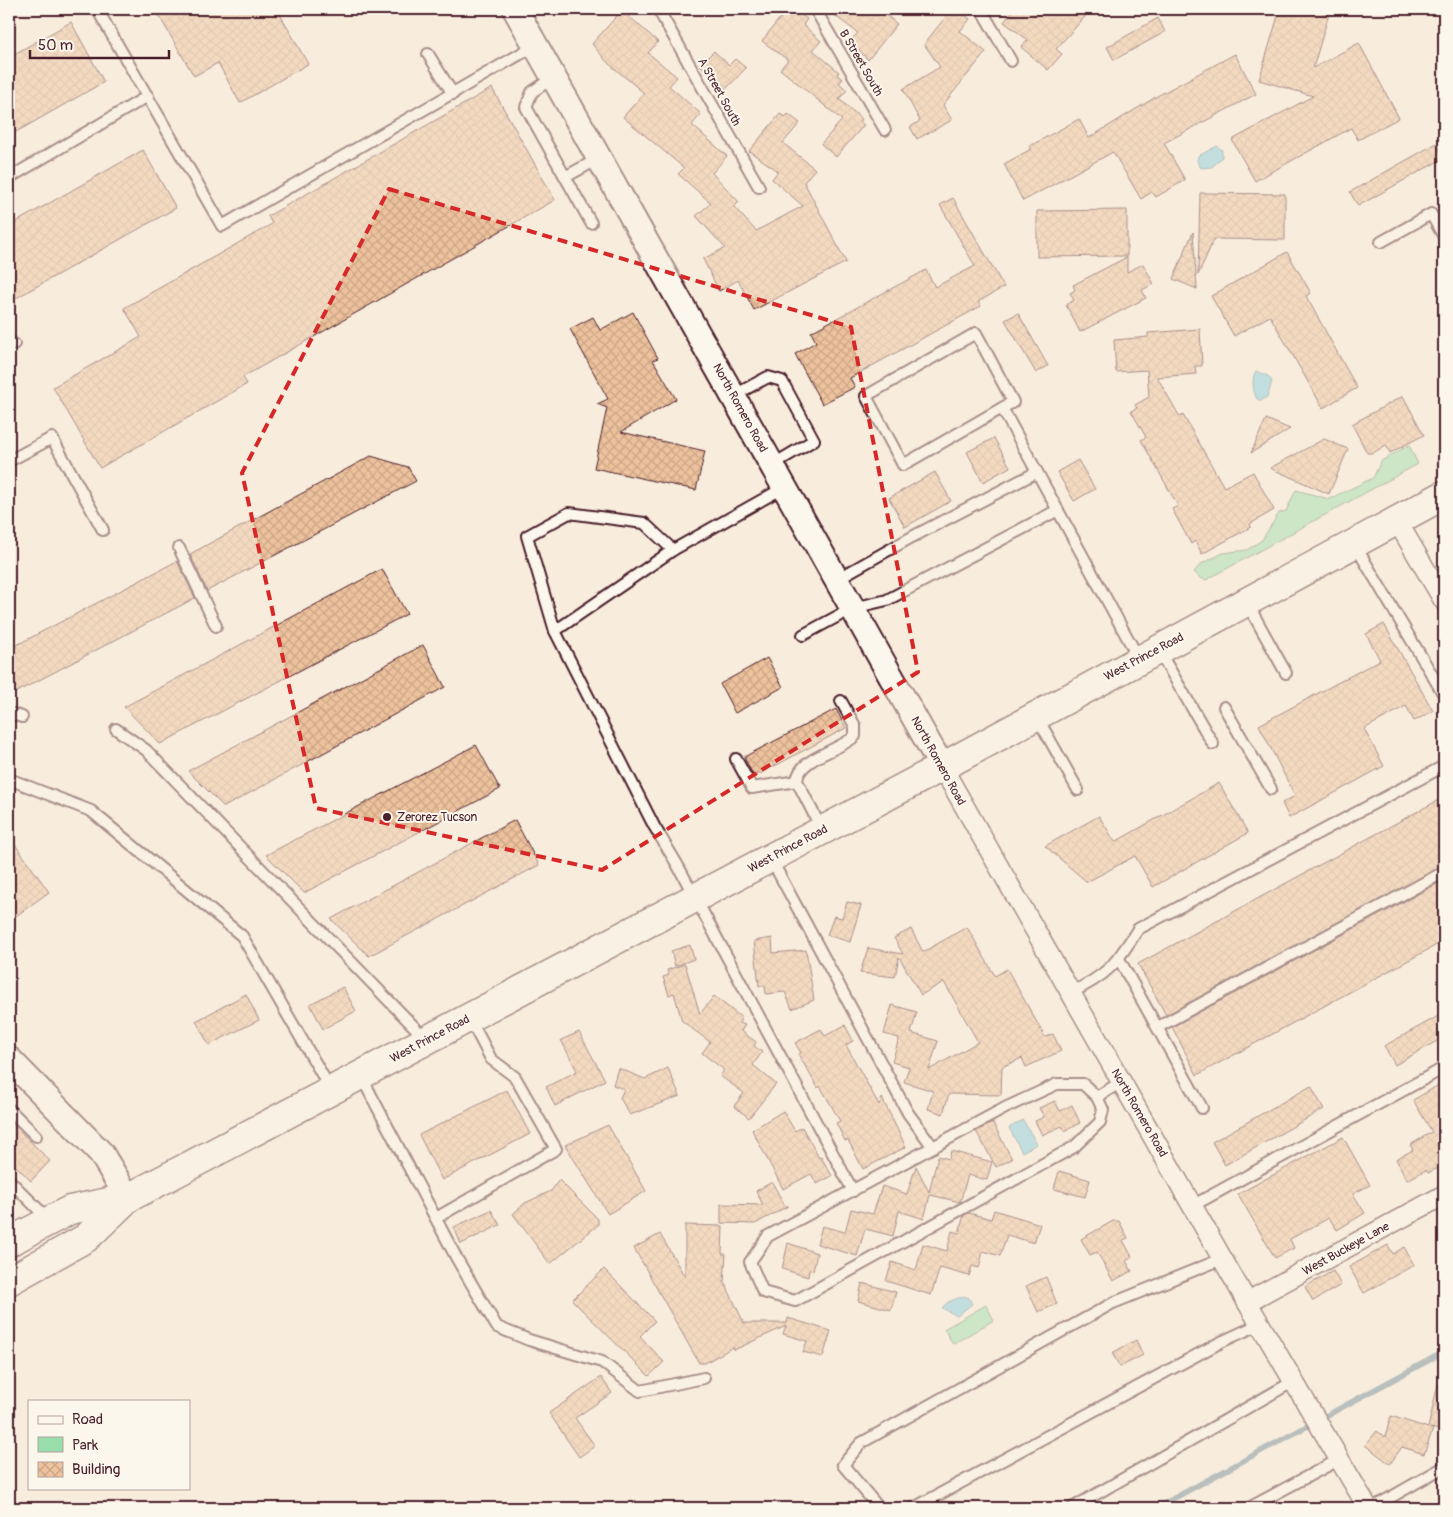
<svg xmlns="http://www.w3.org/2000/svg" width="1453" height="1517" viewBox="0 0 1453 1517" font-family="Pangolin,sans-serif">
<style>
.green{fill:#98deaa;stroke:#717e6a}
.water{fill:#80ccdf;stroke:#6a8797}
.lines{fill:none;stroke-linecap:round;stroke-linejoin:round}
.stream{stroke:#6a8797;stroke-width:5.5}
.building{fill:url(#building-cross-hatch);stroke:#4a1f2b}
.service-casing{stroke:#4a1f2b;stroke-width:14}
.minor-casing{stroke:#4a1f2b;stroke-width:22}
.tertiary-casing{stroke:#4a1f2b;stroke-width:28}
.secondary-casing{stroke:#4a1f2b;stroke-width:31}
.service{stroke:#fbf7ec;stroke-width:10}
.minor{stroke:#fbf7ec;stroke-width:19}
.tertiary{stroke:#fbf7ec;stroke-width:24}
.secondary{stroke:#fbf7ec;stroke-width:28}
.marked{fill:none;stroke:#d62828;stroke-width:4;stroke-dasharray:10 6;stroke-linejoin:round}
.poi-dot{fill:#4a1f2b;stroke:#fbf7ec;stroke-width:2}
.labels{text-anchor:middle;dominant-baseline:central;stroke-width:4;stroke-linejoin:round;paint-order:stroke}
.street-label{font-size:12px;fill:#4a1f2b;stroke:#fbf7ec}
.poi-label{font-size:12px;fill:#4a1f2b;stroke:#fbf7ec;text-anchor:start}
</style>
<defs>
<pattern id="building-cross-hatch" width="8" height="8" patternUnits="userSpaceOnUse" patternTransform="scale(1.25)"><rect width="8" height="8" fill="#edc29d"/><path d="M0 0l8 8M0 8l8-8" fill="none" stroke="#cda687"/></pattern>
</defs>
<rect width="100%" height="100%" fill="#f8ecdc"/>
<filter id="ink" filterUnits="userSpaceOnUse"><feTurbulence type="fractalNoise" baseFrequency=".02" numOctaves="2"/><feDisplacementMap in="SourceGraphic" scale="10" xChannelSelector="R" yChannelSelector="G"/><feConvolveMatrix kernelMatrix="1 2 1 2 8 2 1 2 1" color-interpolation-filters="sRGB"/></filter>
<g filter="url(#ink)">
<g class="green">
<polygon points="1409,445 1418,464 1206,580 1200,578 1194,572 1201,564 1223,553 1247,550 1262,540 1279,513 1286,511 1296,490 1329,499 1373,478 1381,461"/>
<polygon points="986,1305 994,1320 953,1344 944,1329"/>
</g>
<g class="water">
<polygon points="1217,146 1222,150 1222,157 1212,167 1201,168 1197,161 1198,156"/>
<path d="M1256 371 1268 376 1272 381 1268 396 1261 401 1257 399C1253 392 1251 378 1256 371Z"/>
<polygon points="1023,1120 1037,1144 1022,1152 1009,1128"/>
<polygon points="964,1296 969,1298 972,1304 957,1316 942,1308 948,1302"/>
</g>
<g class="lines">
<polyline class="stream" points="1156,1508 1444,1352"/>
</g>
<g class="building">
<polygon points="155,9 277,9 308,64 240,103 218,63 194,76"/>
<polygon points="787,9 794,9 807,19 803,25 821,41 813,50 839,72 837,75 843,79 839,83 847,90 839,99 862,119 860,122 864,125 836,157 821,144 842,120 780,69 788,60 762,41"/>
<polygon points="826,9 879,9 897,24 868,60 850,41 858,33"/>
<polygon points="952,9 957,9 970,19 960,31 986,52 943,105 952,120 917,139 910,127 920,121 903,89 940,67 924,44"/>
<polygon points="1014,9 1092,9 1056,49 1062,54 1048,70 1021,47 1028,40 1004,22"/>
<polygon points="1280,9 1310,9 1329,14 1313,68 1359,43 1399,118 1358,140 1351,128 1255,181 1232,140 1313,96 1259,80"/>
<polygon points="622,10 658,42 648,53 677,77 669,86 701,114 692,125 727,156 712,173 739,202 734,207 756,231 803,206 772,179 778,171 749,151 780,114 785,117 788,114 800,123 783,143 815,169 804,182 846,262 754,310 738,280 719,291 703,259 725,248 696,216 711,203 678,174 684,168 623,117 644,93 608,63 592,44"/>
<polygon points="1158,18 1165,32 1114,60 1107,47"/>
<polygon points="71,22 104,82 9,136 9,57"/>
<polygon points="714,51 729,65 735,59 746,68 726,89 700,65"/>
<polygon points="1235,54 1256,94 1164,143 1185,180 1156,197 1152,192 1141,199 1113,152 1023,201 1004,164 1031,149 1030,146 1079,119 1089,138 1159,95"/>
<polygon points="492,88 555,200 243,377 247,384 100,468 53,387 141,337 124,308 272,224 268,216"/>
<polygon points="1437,143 1444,158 1358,206 1350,192"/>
<polygon points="143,150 176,208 9,302 9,226"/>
<polygon points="1200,193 1285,194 1285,240 1214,239 1198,275"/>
<polygon points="953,198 1004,287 978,302 981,306 850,378 855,387 822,404 795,354 816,342 811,332 926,270 935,287 975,266 940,205"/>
<polygon points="1127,210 1127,256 1037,257 1037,211"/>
<polygon points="1193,232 1197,289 1173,279"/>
<polygon points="1287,252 1311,293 1306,296 1357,388 1323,408 1270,316 1234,336 1211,296"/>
<polygon points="1127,257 1127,272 1143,264 1154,284 1142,290 1146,298 1080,332 1066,305 1074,300 1070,293 1075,290 1073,285"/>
<polygon points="633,312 658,358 653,360 676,399 621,432 705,451 696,490 594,468 607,408 597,404 608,399 570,329 593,317 600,330"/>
<polygon points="1018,313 1048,366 1036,373 1005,320"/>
<polygon points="1200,329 1202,366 1195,366 1196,374 1157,377 1180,417 1183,415 1224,487 1253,472 1274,510 1250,524 1251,527 1202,554 1195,541 1191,544 1172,509 1178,506 1141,440 1146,437 1131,411 1137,408 1135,405 1149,397 1147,370 1116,372 1114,340 1148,337 1148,333"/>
<polygon points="1403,396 1424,435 1390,453 1386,445 1373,453 1367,453 1352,424"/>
<polygon points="1266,419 1290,429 1251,453"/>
<polygon points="994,438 1010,467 983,482 967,452"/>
<polygon points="1324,439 1348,449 1329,494 1270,468"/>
<polygon points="371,456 408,467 416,481 207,591 190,554"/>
<polygon points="1078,460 1095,489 1074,501 1057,472"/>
<polygon points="935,472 951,501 905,527 889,498"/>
<polygon points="177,561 195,598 9,696 9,649"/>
<polygon points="382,569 407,614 160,744 124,707"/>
<polygon points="1384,624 1433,711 1414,721 1406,706 1364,729 1384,766 1289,818 1282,803 1295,796 1259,725 1380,660 1366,634"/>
<polygon points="423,645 445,687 224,807 188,771"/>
<polygon points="767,658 783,687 735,713 720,684"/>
<polygon points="836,709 846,728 754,777 744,757"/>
<polygon points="476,745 500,789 304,893 266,855"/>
<polygon points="1219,783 1248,833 1153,887 1135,856 1087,882 1045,846 1099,816 1115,842"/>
<polygon points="1444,797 1444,865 1166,1015 1138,964"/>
<polygon points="515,820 539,865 369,956 331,919"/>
<polygon points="9,836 49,892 9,921"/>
<polygon points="1444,880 1444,941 1197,1075 1172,1027"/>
<polygon points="847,902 861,905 850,942 827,935 834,916 842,918"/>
<polygon points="967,927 995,976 1007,969 1045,1037 1053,1034 1061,1051 1026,1067 1022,1058 1002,1067 1001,1095 949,1094 943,1114 928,1109 933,1091 904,1082 909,1067 892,1062 899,1038 884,1034 892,1005 917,1012 911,1033 938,1041 929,1070 978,1042 944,982 921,995 899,957 895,977 860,973 868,948 903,954 894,938 911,929 923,952"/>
<polygon points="772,938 773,953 806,950 814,1000 792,1009 785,992 766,994 765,986 759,986 754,941"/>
<polygon points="690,945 694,959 675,966 671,951"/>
<polygon points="685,964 700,1014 714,996 742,1018 739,1023 745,1025 741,1031 756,1042 754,1046 762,1052 753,1065 776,1084 749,1118 734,1106 744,1093 720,1076 724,1070 702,1053 710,1042 682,1021 674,993 669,995 663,977 669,975 667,970"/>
<polygon points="343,987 356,1011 323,1029 310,1004"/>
<polygon points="246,994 259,1020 209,1045 196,1021"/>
<polygon points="1444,1013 1444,1037 1395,1065 1384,1046"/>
<polygon points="845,1025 853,1041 846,1045 879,1105 882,1098 906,1147 863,1169 848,1140 845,1141 836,1123 840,1121 820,1086 818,1088 798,1054 801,1053 795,1043 821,1029 825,1036"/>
<polygon points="579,1032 605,1080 555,1106 546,1087 577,1071 561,1040"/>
<polygon points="618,1068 645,1079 668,1068 680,1096 630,1115 620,1098 624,1089 613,1085"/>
<polygon points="1444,1082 1444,1165 1428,1173 1426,1170 1407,1180 1396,1159 1413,1150 1410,1145 1432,1132 1413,1100"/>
<polygon points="1311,1086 1324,1109 1225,1165 1212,1142"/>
<polygon points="507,1090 530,1134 442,1180 419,1135"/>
<polygon points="1055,1101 1060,1111 1072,1105 1080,1123 1065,1131 1062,1126 1042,1135 1035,1121 1044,1117 1039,1108"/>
<polygon points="783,1111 795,1131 802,1127 819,1158 821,1157 832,1176 817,1184 811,1174 783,1189 752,1130"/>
<polygon points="9,1120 50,1161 31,1181 9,1159"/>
<polygon points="993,1123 1012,1159 996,1167 976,1131"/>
<polygon points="608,1125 646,1191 608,1214 565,1145"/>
<polygon points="1343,1137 1370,1185 1353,1194 1365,1213 1337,1230 1329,1218 1290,1239 1294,1248 1275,1258 1238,1194"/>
<polygon points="951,1151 992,1162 987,1180 968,1175 960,1202 930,1195 924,1219 899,1211 893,1236 865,1229 857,1256 817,1244 822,1226 845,1232 851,1209 873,1214 882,1186 907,1194 916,1166 929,1192 938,1156 949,1159"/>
<polygon points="1059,1171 1090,1180 1085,1197 1054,1189"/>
<polygon points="559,1180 598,1219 598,1225 550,1264 513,1214 525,1203 551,1191"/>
<polygon points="772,1182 785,1206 788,1206 755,1224 721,1223 721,1204 763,1205 756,1191"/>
<polygon points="491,1210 500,1225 461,1244 454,1227"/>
<polygon points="994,1210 1040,1224 1034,1243 1007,1235 1000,1256 983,1251 979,1268 972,1266 969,1276 940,1268 931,1295 886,1281 892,1262 916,1270 923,1244 947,1251 952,1231 959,1233 964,1215 969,1213 991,1219"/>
<polygon points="1113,1221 1119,1221 1128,1238 1123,1240 1132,1257 1126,1261 1132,1271 1113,1281 1097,1252 1090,1255 1081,1239"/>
<polygon points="685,1225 723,1226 722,1254 726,1254 724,1281 744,1323 787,1323 788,1318 831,1331 823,1357 803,1352 807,1341 783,1334 786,1326 734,1350 733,1347 705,1363 699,1363 634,1248 660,1234 685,1277"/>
<polygon points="788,1243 817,1253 813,1271 809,1270 808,1277 782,1269"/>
<polygon points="1388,1245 1393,1254 1404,1247 1414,1265 1364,1293 1349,1267"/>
<polygon points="604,1269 655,1321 640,1336 664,1362 649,1376 572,1300"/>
<polygon points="1333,1271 1341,1285 1313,1301 1305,1287"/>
<polygon points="1046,1277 1057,1304 1038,1312 1026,1286"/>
<polygon points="862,1283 896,1292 891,1310 858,1301"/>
<polygon points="1136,1340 1143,1355 1120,1367 1112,1353"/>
<polygon points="601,1377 612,1393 575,1418 595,1446 579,1457 549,1413"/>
<polygon points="1438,1384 1444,1385 1444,1431 1430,1428 1433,1429 1424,1454 1402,1447 1390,1464 1365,1445 1377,1431 1385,1437 1391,1416 1428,1428"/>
</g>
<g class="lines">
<defs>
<g id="service">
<polyline points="97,9 222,226 536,45"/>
<polyline points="658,9 759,187"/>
<polyline points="815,9 885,130"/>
<polyline points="981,9 1011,61"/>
<polyline points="428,54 453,94"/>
<polyline points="554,77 532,92 526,107 591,223"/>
<polyline points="565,177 600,158"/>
<polyline points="9,178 148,96"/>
<polyline points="1381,242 1431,214 1444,237"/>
<polyline points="9,341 14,344"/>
<polyline points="733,396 768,377 782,381 814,440 772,465"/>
<polyline points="1002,408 903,465 866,396 976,333 1013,402 1002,408 1037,472"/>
<polyline points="9,461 52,438 103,530"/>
<polyline points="785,487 673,550 555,631 654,826 677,864 853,1191"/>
<polyline points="1355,545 1444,695"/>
<polyline points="179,548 216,626"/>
<polyline points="837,579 912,537 1037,472 1139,659"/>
<polyline points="1247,603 1286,673"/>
<polyline points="555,631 527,536 569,513 644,523 673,550"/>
<polyline points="803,635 853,608 887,600 1058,510"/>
<polyline points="1159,651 1213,744"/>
<polyline points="1224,707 1271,789"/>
<polyline points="9,713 22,717"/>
<polyline points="1037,717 1078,790"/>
<polyline points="116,729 146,750 426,1039"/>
<polyline points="736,759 752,788 797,781"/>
<polyline points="9,779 91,811 242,936 331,1090"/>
<path d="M822 830 797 781C798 758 839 751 855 736V726L841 701"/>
<polyline points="771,859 908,1113 933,1147"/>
<polyline points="1119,959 1202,1108"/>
<path d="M1070 993C1108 975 1116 964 1138 929L1444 766"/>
<polyline points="1158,1027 1444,872"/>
<polyline points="361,1076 457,1259 497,1327 529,1340 602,1362 640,1391 704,1378"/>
<polygon points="1057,1084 1083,1084 1097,1097 1103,1110 1100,1122 1074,1147 795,1301 763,1292 750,1262 768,1236 1007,1107"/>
<polyline points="1097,1097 1121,1082"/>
<polyline points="9,1109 36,1136"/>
<polyline points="9,1180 49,1220"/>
<polyline points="1192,1206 1444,1068"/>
<polyline points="436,1218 556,1149 515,1077 491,1059 470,1019"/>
<polyline points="879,1508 843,1465 861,1443 1113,1303 1222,1259"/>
<polyline points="914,1508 1221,1342 1260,1324"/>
<polyline points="1072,1508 1294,1381"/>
<polyline points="1249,1508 1340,1459"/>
<polyline points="1372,1508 1444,1467"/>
</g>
<g id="minor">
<polyline points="1397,521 1444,601"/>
<polyline points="942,767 1247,1302 1368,1508"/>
<polyline points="1247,1302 1444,1195"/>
</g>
<g id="tertiary">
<polyline points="515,9 942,767"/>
<polyline points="9,1059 101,1153 128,1198"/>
</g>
<g id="secondary">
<polyline points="9,1242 70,1210 128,1198 172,1175 942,767 1444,495"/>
<polyline points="9,1281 86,1238 128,1198"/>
</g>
</defs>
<use href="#service" class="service-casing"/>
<use href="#minor" class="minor-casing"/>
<use href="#tertiary" class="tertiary-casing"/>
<use href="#secondary" class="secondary-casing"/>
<use href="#service" class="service"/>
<use href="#minor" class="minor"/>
<use href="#tertiary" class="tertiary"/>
<use href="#secondary" class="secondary"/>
</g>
</g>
<path d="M0 0H1453V1517H0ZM389 189 851 327 918 672 602 870 316 808 242 473Z" fill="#f8ecdc" fill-opacity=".55" fill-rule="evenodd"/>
<path class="marked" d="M389 189 851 327 918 672 602 870 316 808 242 473Z"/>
<circle class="poi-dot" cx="387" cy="817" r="5"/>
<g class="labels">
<g class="street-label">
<text transform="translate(861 63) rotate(60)">B Street South</text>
<text transform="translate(719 92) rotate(61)">A Street South</text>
<text transform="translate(740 408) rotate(61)">North Romero Road</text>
<text transform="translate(1144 657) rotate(-28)">West Prince Road</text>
<text transform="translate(938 761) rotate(61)">North Romero Road</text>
<text transform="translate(788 849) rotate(-28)">West Prince Road</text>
<text transform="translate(430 1039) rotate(-28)">West Prince Road</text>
<text transform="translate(1139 1113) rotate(60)">North Romero Road</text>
<text transform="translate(1346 1249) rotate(-29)">West Buckeye Lane</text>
</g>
<g class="poi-label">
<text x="397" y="817">Zerorez Tucson</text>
</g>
</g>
<rect width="1453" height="1517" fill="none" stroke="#fbf7ec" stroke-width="30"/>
<rect x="15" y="15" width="1423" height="1487" fill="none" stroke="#4a1f2b" stroke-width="2" filter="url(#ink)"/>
<rect x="28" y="1400" width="162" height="90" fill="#fbf7ec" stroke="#b4a19f"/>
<rect x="38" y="1416" width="25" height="8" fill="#fbf7ec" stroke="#b4a19f"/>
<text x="72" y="1424" font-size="15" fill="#4a1f2b">Road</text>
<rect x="38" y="1437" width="25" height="15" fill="#98deaa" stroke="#b4a19f"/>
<text x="72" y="1450" font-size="15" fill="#4a1f2b">Park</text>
<rect x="38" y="1462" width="25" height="15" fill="url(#building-cross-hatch)" stroke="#b4a19f"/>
<text x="72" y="1474" font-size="15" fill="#4a1f2b">Building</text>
<path d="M30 50v8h139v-8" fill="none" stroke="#4a1f2b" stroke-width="2.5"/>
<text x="38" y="50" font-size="15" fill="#4a1f2b" stroke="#fbf7ec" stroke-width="4" paint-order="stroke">50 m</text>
</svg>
